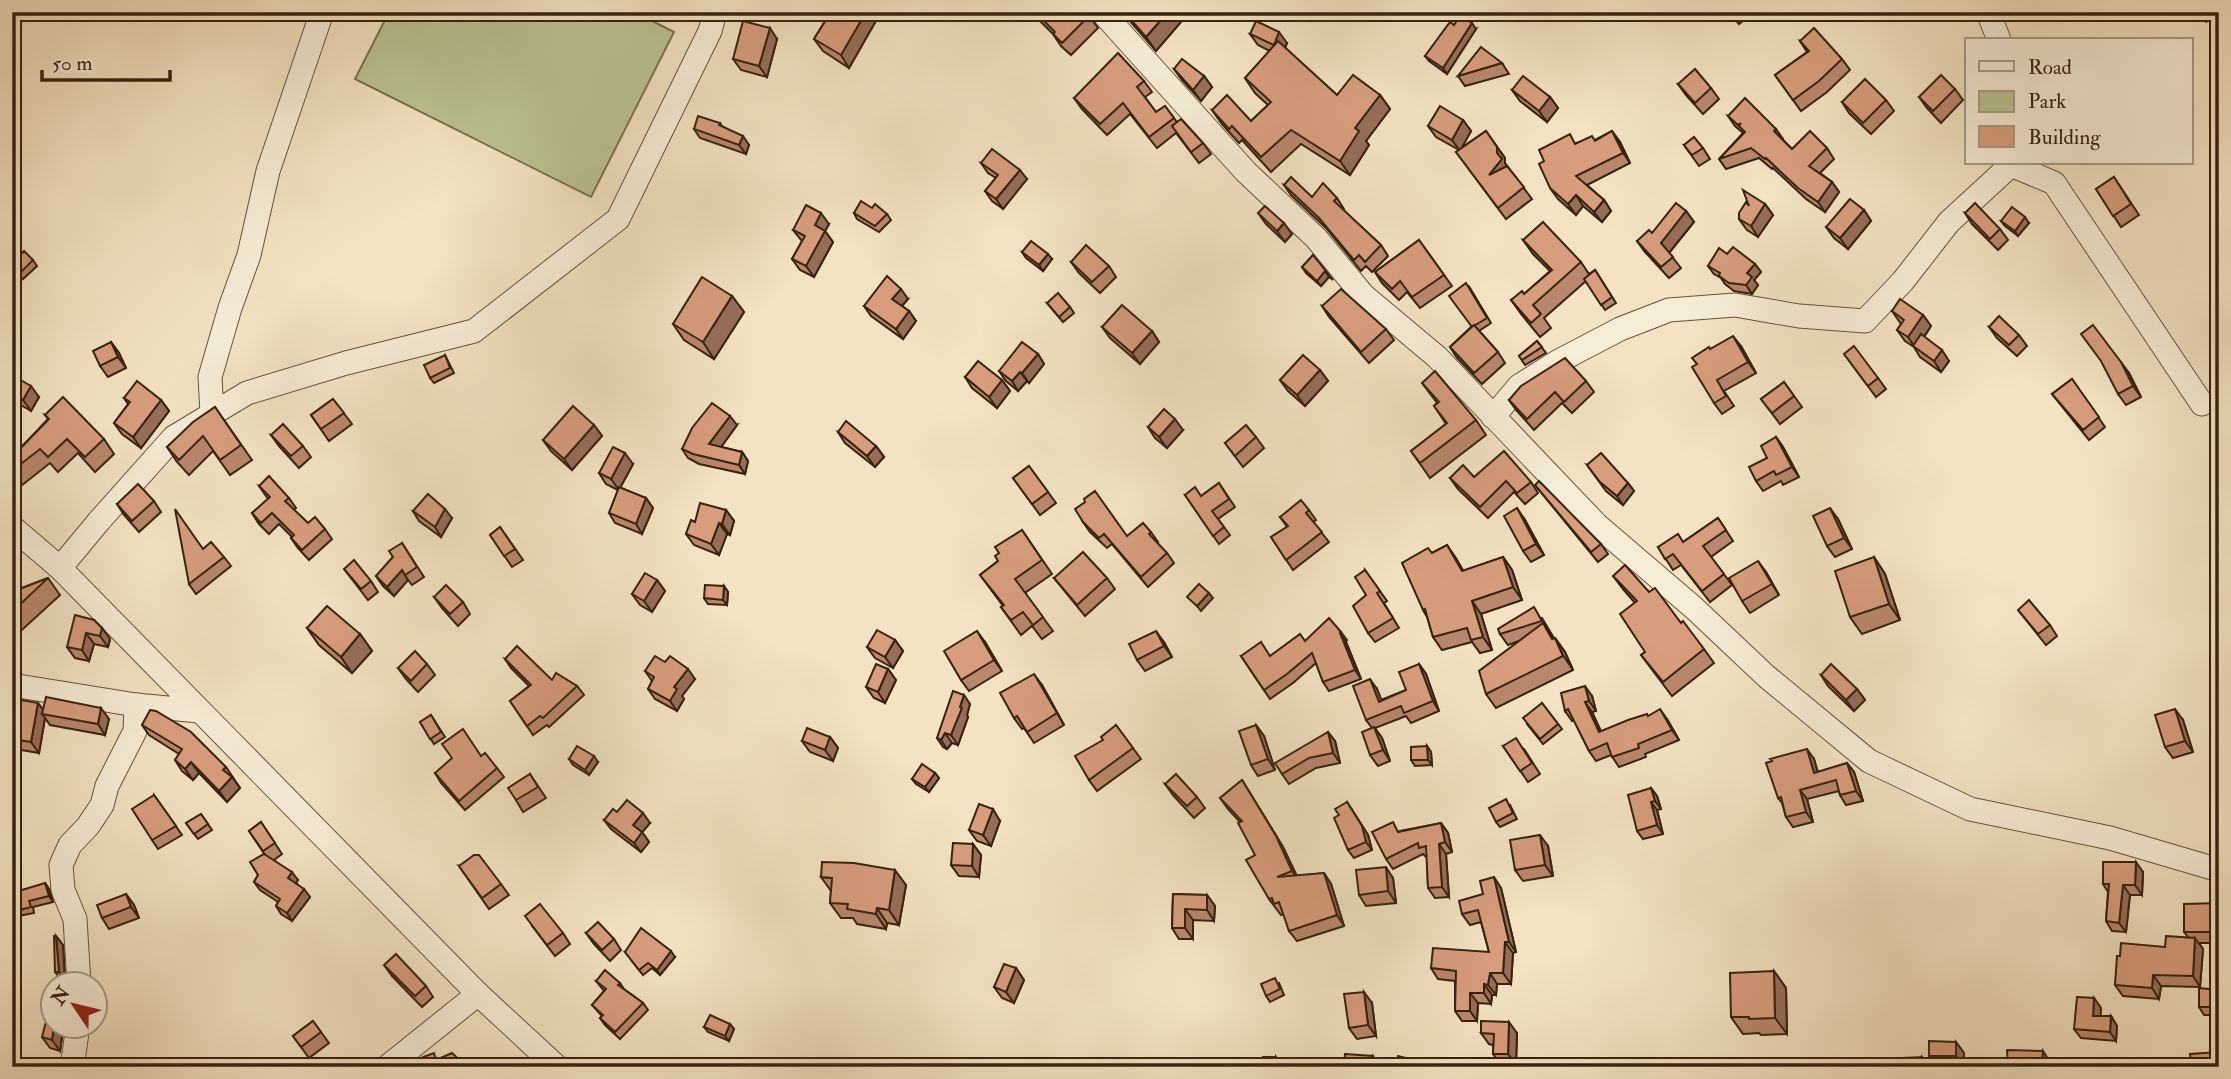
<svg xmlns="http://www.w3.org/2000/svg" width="2231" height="1079" viewBox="0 0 2231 1079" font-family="'IM FELL Double Pica',serif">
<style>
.green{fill:#bbc393;stroke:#797251;stroke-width:2}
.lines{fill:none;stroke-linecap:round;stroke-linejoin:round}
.minor-casing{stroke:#66523c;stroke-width:25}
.minor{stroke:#f7edd7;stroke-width:23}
.rail{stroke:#37220f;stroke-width:5;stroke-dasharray:12 12;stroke-linecap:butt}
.wall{fill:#b9876c;stroke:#37220f;stroke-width:2}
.shaded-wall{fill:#966e58;stroke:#37220f;stroke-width:2}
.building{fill:#d79d7d;stroke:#37220f;stroke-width:2}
</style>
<rect width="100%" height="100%" fill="#f3e3c2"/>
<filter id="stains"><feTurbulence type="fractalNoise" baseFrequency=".00286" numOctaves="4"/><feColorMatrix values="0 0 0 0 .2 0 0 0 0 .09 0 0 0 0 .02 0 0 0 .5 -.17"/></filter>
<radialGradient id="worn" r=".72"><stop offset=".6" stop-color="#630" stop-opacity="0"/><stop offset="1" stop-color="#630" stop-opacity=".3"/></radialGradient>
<polygon class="green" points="389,12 635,12 674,32 591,197 355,79"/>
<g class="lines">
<defs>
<g id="minor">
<polyline points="1102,12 1246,172 1316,238 1363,295 1437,357 1597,525 1694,608 1766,676 1869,761 1970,809 2110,838 2219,870"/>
<polyline points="1988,12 1999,40"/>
<polyline points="2011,165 2054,183 2202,404"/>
<polyline points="212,413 210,377 230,308 249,255 268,171 322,12"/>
<polyline points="1493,417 1519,386 1557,362 1620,329 1669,310 1735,305 1799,316 1865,321 1903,281 1949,222 2011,165 2011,163"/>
<polyline points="12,527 60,568 478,994 557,1067"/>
<polyline points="60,568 99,521 174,437 247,393 346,363 474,331 618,219 710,31 715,12"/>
<polyline points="12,685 136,705 199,711"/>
<polyline points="79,984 75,919 63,890 61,865 70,845 88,826 102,805 107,786 135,731 136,705"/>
<polyline points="72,1067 78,1026"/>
<polyline points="387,1067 478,994"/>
</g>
</defs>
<use href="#minor" class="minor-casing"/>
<use href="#minor" class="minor"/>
<polyline class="rail" points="2201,12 2219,37"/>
</g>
<g class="wall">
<polygon points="828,12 881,12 849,68 823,51 814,39 825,21 824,19"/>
<polygon points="1031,12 1086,12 1098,28 1071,55 1061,46 1053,34"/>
<polygon points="1122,12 1185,12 1187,15 1156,51"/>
<polygon points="1729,12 1750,12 1751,14 1739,24"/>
<polygon points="1800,12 1814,12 1804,18"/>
<polygon points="1476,29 1447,74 1429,61 1425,56"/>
<polygon points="1250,34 1287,43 1285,48 1337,95 1380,95 1390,109 1366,141 1369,145 1350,175 1301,144 1271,172 1242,140 1239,143 1222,124 1212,110 1251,121 1268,105 1255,93 1245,78 1270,51 1258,45"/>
<polygon points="777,39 767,77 741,70 733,59"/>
<polygon points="1800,41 1842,59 1850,70 1827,92 1801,111 1775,75 1807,52"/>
<polygon points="1502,63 1509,74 1465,86 1458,76"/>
<polygon points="1174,69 1204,76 1212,87 1201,101 1182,80"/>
<polygon points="1144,81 1152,92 1145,97 1156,112 1165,106 1177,122 1203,143 1211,154 1199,163 1176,133 1157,148 1130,114 1107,135 1082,109 1074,98"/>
<polygon points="1678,84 1711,88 1719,99 1703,114 1686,95"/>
<polygon points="1955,89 1963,100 1941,123 1927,108 1919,97"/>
<polygon points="1512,90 1550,97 1558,108 1547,122 1520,101"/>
<polygon points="1886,100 1894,111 1871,134 1849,113 1842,102"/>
<polygon points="1728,116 1783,139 1783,140 1792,149 1827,148 1834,159 1820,173 1832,182 1839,192 1825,212 1806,199 1773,168 1772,169 1759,158 1726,169 1719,159 1743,133 1735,126"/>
<polygon points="1463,120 1471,131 1461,148 1486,131 1505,158 1505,163 1532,199 1506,219 1456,152 1459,150 1436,137 1428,126"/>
<polygon points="720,123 722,126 749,145 746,154 700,138 694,129"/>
<polygon points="1612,131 1620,142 1630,163 1587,185 1604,200 1611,211 1602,222 1583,206 1576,215 1558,199 1550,188 1576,143 1595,140"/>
<polygon points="1684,145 1703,148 1710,159 1699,166"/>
<polygon points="981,163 1027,179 1003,209 992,201 985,191 996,178 988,173"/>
<polygon points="2114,177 2139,215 2121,227 2096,189"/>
<polygon points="1284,185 1312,197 1337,198 1344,209 1343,210 1381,245 1388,256 1372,272 1366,266 1361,271 1327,229 1291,195"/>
<polygon points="1765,204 1773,215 1758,237 1747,230 1739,219"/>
<polygon points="872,208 887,214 891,220 879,232 857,219 854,213"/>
<polygon points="1864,210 1871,221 1848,249 1834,238 1826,227"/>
<polygon points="1686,211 1694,222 1669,253 1681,268 1669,278 1645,252 1637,241 1652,233"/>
<polygon points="1258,213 1292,234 1285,242 1266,224"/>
<polygon points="1965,213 2000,229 2008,240 1998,250 1972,224"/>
<polygon points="2001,221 2029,223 2018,236 2005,226"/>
<polygon points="829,224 825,231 833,242 814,277 800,270 792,259 802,241 793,230"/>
<polygon points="1419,240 1452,286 1420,308 1407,292 1399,300 1382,283 1375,272"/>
<polygon points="1523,240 1581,262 1589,274 1595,270 1616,303 1605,310 1586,281 1544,318 1551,328 1540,337 1521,314 1511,300 1524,294 1550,271 1533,254"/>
<polygon points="1022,252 1052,259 1043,271 1026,258"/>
<polygon points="1727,254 1755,264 1761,272 1754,280 1758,285 1752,294 1734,291 1725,284 1721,278 1714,274 1708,266"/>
<polygon points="1313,255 1333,280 1329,277 1321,286 1306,273 1302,267"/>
<polygon points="33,260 37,266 23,279 12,267"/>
<polygon points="1071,262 1109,266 1116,277 1100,293 1079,273"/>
<polygon points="1470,288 1491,323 1479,331 1498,352 1505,363 1482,384 1457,358 1450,347 1471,327"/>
<polygon points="732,296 744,312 714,359 684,340 673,324"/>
<polygon points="908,299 902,306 909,311 916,321 903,339 871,316 864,306"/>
<polygon points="1047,303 1070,307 1074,313 1063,322"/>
<polygon points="1322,306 1386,329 1394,340 1369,363 1329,317"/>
<polygon points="1892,311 1923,315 1931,326 1924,337 1949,361 1941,372 1920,357 1914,347 1905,341 1897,330 1901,324"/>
<polygon points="1102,327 1152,331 1159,342 1140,364 1110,338"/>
<polygon points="1989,327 2019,335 2027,346 2017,356 1997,338"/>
<polygon points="1537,341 1546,353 1525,365 1519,356"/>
<polygon points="111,342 119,353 126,368 108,377 100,366"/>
<polygon points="1741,346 1756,373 1724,391 1734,406 1722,414 1714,403 1697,364 1710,349"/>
<polygon points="1038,354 1044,364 1029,383 1027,381 1018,391 1006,381 999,371"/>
<polygon points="1844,354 1878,378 1886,389 1876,397"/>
<polygon points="445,355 454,373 434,383 430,378"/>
<polygon points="1320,370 1328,381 1305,406 1288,391 1280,380"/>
<polygon points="2129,373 2141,397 2126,405 2118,394"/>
<polygon points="12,375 39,397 31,411 12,400"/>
<polygon points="965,377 1002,380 1010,391 997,408 972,388"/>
<polygon points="2072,379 2105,427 2089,440 2052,394"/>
<polygon points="1586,381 1594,392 1572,413 1562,403 1534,430 1517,411 1509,400"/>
<polygon points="1784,382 1802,407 1780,424 1761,399"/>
<polygon points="1422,383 1476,420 1486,435 1430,478 1411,451 1446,424 1434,406 1437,403"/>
<polygon points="124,398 161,400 169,411 141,448 122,434 114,423 128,404"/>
<polygon points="333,399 352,424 329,441 311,415"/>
<polygon points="215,407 252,460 230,475 213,451 189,475 177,462 167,447"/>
<polygon points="45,415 104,439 114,454 95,472 78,453 58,472 50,463 16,490 12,486 12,457 48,419"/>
<polygon points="594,425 602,436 572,470 551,451 543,440"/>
<polygon points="737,425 721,447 742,452 748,461 745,474 699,464 688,458 682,449"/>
<polygon points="1148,427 1183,430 1167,448 1155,438"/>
<polygon points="838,432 876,446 884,457 875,467 845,443"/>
<polygon points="271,435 303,446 311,457 299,468 279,446"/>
<polygon points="1256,437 1264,448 1243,467 1225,443"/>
<polygon points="1776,437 1783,447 1799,477 1783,485 1781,481 1763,491 1756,481"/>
<polygon points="633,464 620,488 646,498 653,508 642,534 615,523 609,513 618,490 606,484 599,473"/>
<polygon points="1587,465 1628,483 1634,491 1623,505 1606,491"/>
<polygon points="1029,466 1056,503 1040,515 1013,478"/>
<polygon points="1474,477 1531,482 1538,493 1525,504 1514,492 1488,518 1458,489 1450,478"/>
<polygon points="1219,483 1235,507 1218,519 1230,535 1219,544 1185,495 1201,496"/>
<polygon points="1535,485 1601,544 1608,554 1598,562"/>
<polygon points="259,486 289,498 296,508 294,510 308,523 325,529 332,539 309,560 298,548 291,538 292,537 279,524 269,534 259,524 252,513 268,499"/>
<polygon points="154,501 161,512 139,532 124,515 117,504"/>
<polygon points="726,510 734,521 730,535 727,534 719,555 694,545 686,534 695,522"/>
<polygon points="1309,510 1316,520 1313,522 1329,542 1293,570 1271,537 1287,527 1280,517"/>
<polygon points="413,511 452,518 441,537 419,521"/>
<polygon points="1718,518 1733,541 1711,557 1732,585 1710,602 1681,565 1673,570 1658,547 1683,542"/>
<polygon points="1838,519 1852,549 1835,557 1827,546"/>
<polygon points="1525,520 1544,555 1531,562 1523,551"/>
<polygon points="1083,522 1127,536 1151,532 1158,542 1157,543 1167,553 1174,563 1148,587 1112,544 1107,548 1090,532"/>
<polygon points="500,527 523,560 512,567 490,535"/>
<polygon points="1022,530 1052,574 1025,593 1053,631 1042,639 1032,626 1021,635 1001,607 1003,606 980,575 998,561 999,553"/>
<polygon points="402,543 424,577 412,585 408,580 394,596 383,586 376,576 393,557"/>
<polygon points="1447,545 1463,571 1503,557 1512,570 1522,600 1481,614 1492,650 1480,653 1472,642 1442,650 1433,637 1427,617 1423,610 1432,553"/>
<polygon points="203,549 224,557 231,566 196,594 189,584"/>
<polygon points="1874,557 1885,574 1900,620 1862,634 1850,617"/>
<polygon points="344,569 371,581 378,592 368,600"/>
<polygon points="1365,570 1387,601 1384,603 1399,628 1375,642 1368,633"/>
<polygon points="1766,572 1779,595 1750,613 1742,601"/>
<polygon points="1613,576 1649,592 1681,623 1704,649 1714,663 1672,696 1641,655 1645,652 1635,603 1623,589"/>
<polygon points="48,578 60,595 12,639 12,585 17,590"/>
<polygon points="1054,578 1107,578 1115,589 1085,616"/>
<polygon points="657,580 665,591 652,612 640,605 632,594"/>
<polygon points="724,586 728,592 727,605 708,604 704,598"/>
<polygon points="434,597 463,602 470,614 458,626 442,608"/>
<polygon points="2018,610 2050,625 2057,636 2046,645"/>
<polygon points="1542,618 1554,638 1555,638 1565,652 1573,670 1496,708 1486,694 1519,641 1508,645 1500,634"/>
<polygon points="94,620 102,628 110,639 108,647 94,644 89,661 75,658 67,647"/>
<polygon points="307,628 360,634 372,651 352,673 319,645"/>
<polygon points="1341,632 1347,640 1346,642 1361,679 1329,691 1323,682 1316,663 1293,683 1270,699 1241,656 1270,656 1305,641"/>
<polygon points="895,640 903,651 893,668 875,658 867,647"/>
<polygon points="985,642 1002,671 969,691 961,680"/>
<polygon points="1164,642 1172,657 1145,671 1137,660"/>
<polygon points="505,659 552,680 577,686 584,695 549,727 547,725 533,735 510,701 529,686 511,668"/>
<polygon points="665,662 695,679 682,696 684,699 677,711 655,699 648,689 652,681 645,671"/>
<polygon points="427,664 435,675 418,692 406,679 398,668"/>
<polygon points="1419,664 1426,674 1439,711 1411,723 1406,716 1375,728 1382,738 1390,761 1378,766 1370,755 1372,728 1366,720 1377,689 1381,700 1406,690"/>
<polygon points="888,669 896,680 885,703 874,698 866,687"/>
<polygon points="1821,675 1857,689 1865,700 1854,711 1828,686"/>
<polygon points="1042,685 1064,725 1034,743 1024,728 1022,729 1014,718"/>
<polygon points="1592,696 1596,711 1592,712 1601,732 1649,716 1667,719 1679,740 1645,754 1646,757 1619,767 1611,755 1596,761 1589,751 1574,720 1572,721 1565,711"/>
<polygon points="38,703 43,710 109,719 105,735 50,725 45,718 39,753 16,749 12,743 12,718"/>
<polygon points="1542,703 1562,729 1543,744 1527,724"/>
<polygon points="970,704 967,715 968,717 958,745 952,743 947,749 943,747 937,738"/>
<polygon points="431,715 445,737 434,744 420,722"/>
<polygon points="2183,720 2193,752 2173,758 2165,747"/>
<polygon points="142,725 226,767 240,788 227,802 199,773 193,780 182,771 175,760 179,754 149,735"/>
<polygon points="1116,725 1141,759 1097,791 1089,780 1103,740"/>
<polygon points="1256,725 1264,736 1275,770 1258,776 1251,765"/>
<polygon points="1328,732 1335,741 1340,763 1316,768 1289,784 1282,774"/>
<polygon points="830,737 838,748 833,761 810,752 802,741"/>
<polygon points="1427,746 1431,752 1432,765 1415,766 1411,760"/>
<polygon points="1503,746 1524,749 1540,774 1528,782"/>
<polygon points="482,756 497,768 504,777 465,810 441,783 435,773"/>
<polygon points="569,759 598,762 589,775 573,765"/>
<polygon points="1814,759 1818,772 1847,763 1854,772 1863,801 1846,805 1840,795 1839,791 1807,799 1813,822 1793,827 1786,817 1782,803 1778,798"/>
<polygon points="935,773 939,778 929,792 916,784 912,779"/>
<polygon points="530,774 546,798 523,812 516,800"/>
<polygon points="1242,780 1283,847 1297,876 1324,873 1331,884 1344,926 1297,941 1289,931 1284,914 1281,915 1269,899 1255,855 1240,822 1228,809 1220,798"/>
<polygon points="1165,784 1197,797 1205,808 1194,818 1173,795"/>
<polygon points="1651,788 1657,796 1661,809 1657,810 1663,834 1643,839 1637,831"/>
<polygon points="154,795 182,835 158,849 152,840"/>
<polygon points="1347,802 1368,835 1372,850 1354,858 1348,850 1339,815"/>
<polygon points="1510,805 1517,819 1500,827 1496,822"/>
<polygon points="201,814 212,830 198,839 186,823"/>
<polygon points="604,820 650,823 642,832 649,842 641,852 611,829"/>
<polygon points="1000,821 991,846 977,841 969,830"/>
<polygon points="261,822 282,854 274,860 298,880 296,883 310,897 292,921 281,914 276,906 278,902 260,890 254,882 258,875 265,855 249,831"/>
<polygon points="1441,823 1448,833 1452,852 1446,854 1449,897 1435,898 1428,888 1427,858 1423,854 1393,869 1386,859 1400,831"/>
<polygon points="973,844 981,855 979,877 959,876 951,865"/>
<polygon points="1548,846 1553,876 1523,881 1515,870"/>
<polygon points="459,866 501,884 509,895 489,909"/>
<polygon points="2143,872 2142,895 2130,895 2126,932 2112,931 2106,921 2108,892 2103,884"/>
<polygon points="821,877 906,885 899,925 887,923 886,929 857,924 853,918 841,918 830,903 831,891"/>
<polygon points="1393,878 1396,903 1366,906 1359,895"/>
<polygon points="45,883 49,889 53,902 33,907 34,913 19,916 16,911"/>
<polygon points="1501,888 1516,952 1513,953 1511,984 1497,984 1496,995 1492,995 1491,1004 1478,1003 1477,1021 1462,1021 1455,1011 1455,981 1438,979 1431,968 1489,952 1481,922 1470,925 1462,914 1483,894"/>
<polygon points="126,894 134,905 139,918 109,929 102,918"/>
<polygon points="1173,894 1207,895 1215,906 1214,921 1193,920 1193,939 1179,939 1172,928"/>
<polygon points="2219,903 2219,943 2199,943 2203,949 2200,987 2161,986 2159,999 2123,996 2115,985 2120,956 2165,947 2188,937 2184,932"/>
<polygon points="533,927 563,933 570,944 555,956"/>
<polygon points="586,933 614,939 621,950 610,961 594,944"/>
<polygon points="56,936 63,945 65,981 62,981 55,972"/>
<polygon points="625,952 675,957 660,975 652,968 643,975"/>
<polygon points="384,965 426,986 433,997 422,1007 392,976"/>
<polygon points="1016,968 1024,980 1014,1003 1002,998 994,987"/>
<polygon points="1774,971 1786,988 1787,1034 1761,1035 1759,1033 1743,1034 1731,1017"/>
<polygon points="596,981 620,983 624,989 643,1003 648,1010 620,1039 605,1025 600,1018 602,1016 592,1005 604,991"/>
<polygon points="1279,983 1284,995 1270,1002 1266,996"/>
<polygon points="2219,990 2219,1029 2214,1023 2215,1015 2204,1015 2199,1007"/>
<polygon points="2094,998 2101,1008 2100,1016 2111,1016 2117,1026 2116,1041 2081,1038 2074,1029"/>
<polygon points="1372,1003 1376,1036 1357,1039 1349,1028"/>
<polygon points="313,1021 329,1043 309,1058 293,1036"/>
<polygon points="730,1024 734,1029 729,1041 708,1032 704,1027"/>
<polygon points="52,1026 64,1027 60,1051 50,1048 42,1037"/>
<polygon points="1481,1033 1517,1033 1516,1065 1501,1065 1493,1054 1493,1045 1489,1044"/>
<polygon points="1956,1042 1964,1053 1963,1067 1936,1067 1929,1056"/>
</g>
<g class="shaded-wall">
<polygon points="866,12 881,12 849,68 841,55"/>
<polygon points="1168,12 1185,12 1187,15 1156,51 1146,37"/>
<polygon points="1472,23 1476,29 1447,74 1443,68"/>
<polygon points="770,28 777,39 767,77 759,66"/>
<polygon points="1279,32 1287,43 1281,56 1274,45"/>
<polygon points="1204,76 1212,87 1201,101 1193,90"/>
<polygon points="1380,95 1390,109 1366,141 1369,145 1350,175 1340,161 1355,128"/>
<polygon points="1550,97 1558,108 1547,122 1539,111"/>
<polygon points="1463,120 1471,131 1460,151 1452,140"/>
<polygon points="1776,129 1783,139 1781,141 1774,131"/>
<polygon points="1612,131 1620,142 1630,163 1623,153"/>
<polygon points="743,136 749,145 746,154 739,145"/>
<polygon points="1497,147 1505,158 1505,163 1509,170 1489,175 1497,153"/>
<polygon points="1020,170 1027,179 1003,209 996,199"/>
<polygon points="1832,182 1839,192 1825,212 1818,202"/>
<polygon points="1576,195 1583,206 1576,215 1568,204"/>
<polygon points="1604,200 1611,211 1602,222 1594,212"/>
<polygon points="1765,204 1773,215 1758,237 1751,226"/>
<polygon points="1864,210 1871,221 1848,249 1840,238"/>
<polygon points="1686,211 1694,222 1668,254 1661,243"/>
<polygon points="821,213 829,224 825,231 833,242 814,277 806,266 815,225"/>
<polygon points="2025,217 2029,223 2018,236 2015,231"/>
<polygon points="1284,223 1292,234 1285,242 1277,231"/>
<polygon points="1048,254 1052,259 1043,271 1039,265"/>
<polygon points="1755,264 1761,272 1754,280 1758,285 1752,294 1746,285 1747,273"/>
<polygon points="1325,271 1329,277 1321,286 1317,281"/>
<polygon points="901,289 908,299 899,309 892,299"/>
<polygon points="732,296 744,312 714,359 703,342"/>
<polygon points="909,311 916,321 903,339 896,329"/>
<polygon points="1923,315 1931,326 1916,349 1908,337"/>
<polygon points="1152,331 1159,342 1140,364 1132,353"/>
<polygon points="1733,336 1741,346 1756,373 1748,362"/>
<polygon points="111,342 119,353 126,368 118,357"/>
<polygon points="1942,350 1949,361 1941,372 1934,361"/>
<polygon points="1038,354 1044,364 1029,383 1022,373"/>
<polygon points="2121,362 2129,373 2141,397 2133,386"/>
<polygon points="1320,370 1328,381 1305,406 1297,395"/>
<polygon points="1020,372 1027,381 1018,391 1012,381"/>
<polygon points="1002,380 1010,391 997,408 989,397"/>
<polygon points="31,386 39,397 31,411 23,400"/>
<polygon points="161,400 169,411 141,448 133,437"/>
<polygon points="730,416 737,425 716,454 709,444"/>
<polygon points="1175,419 1183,430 1167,448 1159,437"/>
<polygon points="594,425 602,436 572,470 564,459"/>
<polygon points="1776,437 1783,447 1799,477 1792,467"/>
<polygon points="876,446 884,457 875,467 867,456"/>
<polygon points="742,452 748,461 745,474 739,465"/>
<polygon points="625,453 633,464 619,490 611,479"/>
<polygon points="1628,483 1634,491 1623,505 1617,496"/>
<polygon points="646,498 653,508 642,534 636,524"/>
<polygon points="1517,508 1525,520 1544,555 1536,544"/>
<polygon points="1830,508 1838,519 1852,549 1844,538"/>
<polygon points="445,509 452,518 441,537 435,527"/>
<polygon points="726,510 734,521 730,535 722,524"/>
<polygon points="719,523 727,534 719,555 711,544"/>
<polygon points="1447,545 1456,558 1471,584 1462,571"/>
<polygon points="1503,557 1512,570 1522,600 1513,587"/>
<polygon points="1874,557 1885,574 1900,620 1889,604"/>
<polygon points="1758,561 1766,572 1779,595 1772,584"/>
<polygon points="402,570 408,580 394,596 387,587"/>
<polygon points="657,580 665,591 652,612 644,601"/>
<polygon points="724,586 728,592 727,605 723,600"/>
<polygon points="1209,593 1213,598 1201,611 1197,606"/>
<polygon points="1472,601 1481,614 1492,650 1483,637"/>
<polygon points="1543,623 1562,653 1555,638 1565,652 1573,670 1552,639"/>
<polygon points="102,628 110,639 108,647 100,636"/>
<polygon points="977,631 985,642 1002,671 994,660"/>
<polygon points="1156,631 1164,642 1172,657 1164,646"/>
<polygon points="86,633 94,644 89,661 82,650"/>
<polygon points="1340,633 1346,642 1361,679 1355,670"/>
<polygon points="360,634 372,651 352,673 341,657"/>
<polygon points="895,640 903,651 893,668 885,657"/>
<polygon points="1419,664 1426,674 1439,711 1433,701"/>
<polygon points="688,669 695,679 682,696 684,699 677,711 670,701 674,687"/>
<polygon points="888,669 896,680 885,703 878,692"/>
<polygon points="1034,674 1042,685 1064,725 1057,713"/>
<polygon points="1370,679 1377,689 1386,711 1379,702"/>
<polygon points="1585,686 1592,696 1596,711 1589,701"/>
<polygon points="1857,689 1865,700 1854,711 1846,700"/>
<polygon points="964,695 970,704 967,715 968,717 958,745 951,735"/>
<polygon points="1585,702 1592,712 1606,742 1599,732"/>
<polygon points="38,703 46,714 42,714 45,718 39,753 31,742"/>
<polygon points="101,708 109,719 105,735 98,724"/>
<polygon points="1660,709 1667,719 1679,740 1672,730"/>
<polygon points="2175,709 2183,720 2193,752 2185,741"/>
<polygon points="1256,725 1264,736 1275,770 1268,759"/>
<polygon points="1374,727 1382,738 1390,761 1383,750"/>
<polygon points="1328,732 1335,741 1340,763 1333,753"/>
<polygon points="945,733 952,743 947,749 941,740"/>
<polygon points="830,737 838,748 833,761 825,750"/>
<polygon points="1427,746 1431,752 1432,765 1428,760"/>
<polygon points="1807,749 1814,759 1820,783 1814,773"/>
<polygon points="594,756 598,762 589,775 585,770"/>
<polygon points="191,762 199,773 193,780 185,769"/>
<polygon points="1847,763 1854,772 1863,801 1856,791"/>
<polygon points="935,773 939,778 929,792 925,787"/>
<polygon points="232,777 240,788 227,802 219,791"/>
<polygon points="1242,780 1283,847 1299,882 1292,871"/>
<polygon points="1651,788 1657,796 1661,809 1655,801"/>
<polygon points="1800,790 1807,799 1813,822 1806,812"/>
<polygon points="1347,802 1368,835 1372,850 1366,842"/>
<polygon points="1651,802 1657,810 1663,834 1657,825"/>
<polygon points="993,809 1000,821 991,846 983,835"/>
<polygon points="643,813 650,823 640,835 633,825"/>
<polygon points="1441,823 1448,833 1452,852 1445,842"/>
<polygon points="642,832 649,842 641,852 634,843"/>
<polygon points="1540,835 1548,846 1553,876 1545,865"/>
<polygon points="973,844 981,855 979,877 972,866"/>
<polygon points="1439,844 1446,854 1449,897 1442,887"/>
<polygon points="2136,862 2143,872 2142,895 2135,885"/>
<polygon points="1386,867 1393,878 1396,903 1388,891"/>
<polygon points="895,870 906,885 899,925 889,910"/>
<polygon points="292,872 298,880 294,886 288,878"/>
<polygon points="1324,873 1331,884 1344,926 1337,915"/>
<polygon points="1494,877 1501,888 1516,952 1509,942"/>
<polygon points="45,883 49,889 53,902 49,896"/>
<polygon points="2123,885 2130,895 2126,932 2119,923"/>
<polygon points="304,889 310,897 292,921 287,913"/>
<polygon points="126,894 134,905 139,918 131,907"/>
<polygon points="1207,895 1215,906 1214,921 1207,910"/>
<polygon points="877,908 887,923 886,929 876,914"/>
<polygon points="1185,909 1193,920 1193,939 1185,928"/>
<polygon points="56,936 63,945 65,981 59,972"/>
<polygon points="2195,938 2203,949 2200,987 2193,976"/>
<polygon points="1505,942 1513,953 1511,984 1503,973"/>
<polygon points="671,951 675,957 660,975 657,970"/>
<polygon points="1016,968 1024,980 1014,1003 1006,992"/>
<polygon points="1774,971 1786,988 1787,1034 1775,1018"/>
<polygon points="1490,973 1497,984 1496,995 1488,985"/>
<polygon points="2153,975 2161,986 2159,999 2152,988"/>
<polygon points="1484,984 1492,995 1491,1004 1484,993"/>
<polygon points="1364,992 1372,1003 1376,1036 1368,1025"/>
<polygon points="1470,993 1478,1003 1477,1021 1470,1011"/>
<polygon points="2094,998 2101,1008 2100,1025 2093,1016"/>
<polygon points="2111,1016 2117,1026 2116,1041 2110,1032"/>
<polygon points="1509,1022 1517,1033 1516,1065 1508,1054"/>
<polygon points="730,1024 734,1029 729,1041 725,1036"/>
<polygon points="54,1026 63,1026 60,1051 52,1040"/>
<polygon points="1956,1042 1964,1053 1963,1067 1956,1056"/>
<polygon points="2043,1051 2050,1062 2050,1067 2042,1067"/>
<polygon points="1373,1056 1380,1067 1371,1067"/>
<polygon points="1276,1057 1283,1067 1276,1067"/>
<polygon points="1922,1057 1929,1067 1922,1067"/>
</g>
<g class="building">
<polygon points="828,12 866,12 841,55 814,39 826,20 824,19"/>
<polygon points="1035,12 1086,12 1089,16 1062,43 1053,34 1055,32"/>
<polygon points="1124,12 1168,12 1146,37"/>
<polygon points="1730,12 1742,12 1735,18"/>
<polygon points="1460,16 1472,23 1443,68 1425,56 1450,22 1454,25"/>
<polygon points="743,21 770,28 759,66 733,59"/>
<polygon points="1256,21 1279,32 1274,45 1250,34"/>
<polygon points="1814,28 1842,59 1819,81 1793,100 1775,75 1809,51 1800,41"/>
<polygon points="1278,41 1337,95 1353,75 1380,95 1355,128 1359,131 1340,161 1291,130 1261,157 1232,126 1229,129 1212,110 1227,95 1251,121 1271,102 1245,78"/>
<polygon points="1481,47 1502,63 1458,76"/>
<polygon points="1118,53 1144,81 1137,87 1156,112 1165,106 1174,118 1149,137 1123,103 1100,124 1074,98"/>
<polygon points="1182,59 1204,76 1193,90 1174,69"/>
<polygon points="1695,69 1711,88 1695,103 1678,84"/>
<polygon points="1941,75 1955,89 1933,111 1919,97"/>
<polygon points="1523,76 1550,97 1539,111 1512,90"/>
<polygon points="1865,79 1886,100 1863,123 1842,102"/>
<polygon points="1745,98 1776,129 1774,131 1792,149 1810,131 1827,148 1809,166 1832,182 1818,202 1798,188 1766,158 1765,159 1751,148 1719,159 1745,132 1739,126 1741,123 1738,125 1728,116"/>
<polygon points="1440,106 1463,120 1452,140 1428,126"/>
<polygon points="698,116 720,123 719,125 743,136 739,145 694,129"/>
<polygon points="1181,119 1203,143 1191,152 1172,126"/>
<polygon points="1486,131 1497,147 1497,153 1502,159 1489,175 1507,166 1524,187 1498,208 1456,152"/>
<polygon points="1612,131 1623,153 1576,176 1604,200 1594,212 1576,195 1568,204 1550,188 1539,164 1544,161 1539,150 1570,134 1575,144 1592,136 1595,141"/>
<polygon points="1694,137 1703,148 1692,155 1684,145"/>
<polygon points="992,149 1020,170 996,199 985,191 998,175 981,163"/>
<polygon points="1291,177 1312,197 1323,183 1337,198 1334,201 1381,245 1365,262 1359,255 1354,260 1319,218 1284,185"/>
<polygon points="2114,177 2131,204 2113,216 2096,189"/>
<polygon points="1743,190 1765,204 1751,226 1739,219 1739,213 1746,202 1749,206"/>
<polygon points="1850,199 1864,210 1840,238 1826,227"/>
<polygon points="861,201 872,208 875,204 887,214 875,226 854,213"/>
<polygon points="1676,203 1686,211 1661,243 1673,257 1661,267 1637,241 1649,230 1652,233"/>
<polygon points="1975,203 2000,229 1990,239 1965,213"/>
<polygon points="806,205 821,213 815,225 825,231 806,266 792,259 805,236 793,230"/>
<polygon points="1265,206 1284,223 1277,231 1258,213"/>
<polygon points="2012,207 2025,217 2015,231 2001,221"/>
<polygon points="1543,222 1581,262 1533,305 1541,314 1531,323 1511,300 1522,291 1524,294 1552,270 1523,240"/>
<polygon points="1419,240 1444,275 1412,297 1400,281 1392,289 1375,272"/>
<polygon points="1031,241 1048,254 1039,265 1022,252"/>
<polygon points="1086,245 1109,266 1092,282 1071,262"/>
<polygon points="1733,247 1755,264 1747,273 1752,277 1746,285 1729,283 1719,276 1720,273 1708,266 1719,248 1727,254"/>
<polygon points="24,251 33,260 19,274 12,266 12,263"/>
<polygon points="1313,255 1329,275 1325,271 1317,281 1302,267"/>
<polygon points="1595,270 1612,297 1601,305 1584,279"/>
<polygon points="887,276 901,289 892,299 909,311 896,329 864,306"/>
<polygon points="702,277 732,296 703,342 673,324"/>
<polygon points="1466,283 1487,318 1472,327 1449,296"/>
<polygon points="1341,289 1386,329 1361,352 1322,306"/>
<polygon points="1058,293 1070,307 1059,317 1047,303"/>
<polygon points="1900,299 1923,315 1908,337 1897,330 1904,320 1892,311"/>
<polygon points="1122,305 1152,331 1132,353 1102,327"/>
<polygon points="1999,316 2019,335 2009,345 1989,327"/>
<polygon points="1474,325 1498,352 1474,373 1450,347"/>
<polygon points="2093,325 2121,362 2133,386 2118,394 2101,361 2081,334"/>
<polygon points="1921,334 1942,350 1934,361 1913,346"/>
<polygon points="1733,336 1748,362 1717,380 1726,396 1714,403 1692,367 1697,364 1692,358 1709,347 1710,349"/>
<polygon points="1537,341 1542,347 1522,360 1519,356"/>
<polygon points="111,342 118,357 100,366 93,351"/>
<polygon points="1022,342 1038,354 1022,373 1020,372 1012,381 999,371"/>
<polygon points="1854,346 1878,378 1868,386 1844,354"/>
<polygon points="445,355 450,368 430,378 424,365"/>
<polygon points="1303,355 1320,370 1297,395 1280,380"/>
<polygon points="1565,358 1586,381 1564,402 1555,392 1527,419 1509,400 1521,386"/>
<polygon points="978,361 1002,380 989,397 965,377"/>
<polygon points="1435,371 1476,420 1420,463 1411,451 1447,423 1434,406 1439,402 1422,383"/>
<polygon points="12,375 31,386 23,400 12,394"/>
<polygon points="2072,379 2099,417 2083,430 2052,394"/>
<polygon points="137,381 161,400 133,437 114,423 130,402 124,398"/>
<polygon points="1784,382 1794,396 1772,413 1761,399"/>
<polygon points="63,397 104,439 85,457 67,439 48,457 40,449 12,471 12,457 49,419 45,415"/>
<polygon points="333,399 344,413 321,429 311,415"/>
<polygon points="712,403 730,416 709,444 742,452 739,465 693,454 682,449 692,428"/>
<polygon points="573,406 594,425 564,459 543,440"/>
<polygon points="215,407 241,445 220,460 203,436 179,460 167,447 193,422"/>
<polygon points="1164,409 1175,419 1159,437 1148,427"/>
<polygon points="846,421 876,446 867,456 838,432"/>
<polygon points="283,424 303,446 291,456 271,435"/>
<polygon points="1246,425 1256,437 1235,456 1225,443"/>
<polygon points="1776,437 1792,467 1776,475 1774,471 1756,481 1749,467 1767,458 1761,446"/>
<polygon points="613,447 625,453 611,479 599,473"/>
<polygon points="1504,451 1531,482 1517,493 1506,481 1480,507 1450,478 1463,465 1474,477"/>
<polygon points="1601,453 1628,483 1617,496 1600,482 1587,465"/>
<polygon points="1029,466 1048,492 1032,504 1013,478"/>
<polygon points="269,476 289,498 285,501 308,523 315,517 325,529 302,550 291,538 294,535 272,513 261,523 252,513 270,497 259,486"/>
<polygon points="1539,481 1601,544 1591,552 1535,485"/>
<polygon points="1219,483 1229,499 1212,511 1224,527 1213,536 1185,495 1195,487 1201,496"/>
<polygon points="138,484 154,501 132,521 117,504"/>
<polygon points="619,487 646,498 636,524 609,513"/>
<polygon points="1095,491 1127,536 1143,523 1151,532 1149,534 1167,553 1141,577 1104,534 1099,538 1083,522 1075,509 1085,502 1084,499"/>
<polygon points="428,494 445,509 435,527 413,511"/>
<polygon points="1301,500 1309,510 1306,513 1322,532 1286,560 1271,537 1288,526 1280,517"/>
<polygon points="700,503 726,510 722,524 719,523 711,544 686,534 691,520 695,522"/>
<polygon points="1517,508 1536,544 1523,551 1504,516"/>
<polygon points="1830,508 1844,538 1827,546 1813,516"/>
<polygon points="175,509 203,549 211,542 224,557 189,584"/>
<polygon points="1718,518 1726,530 1703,546 1724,574 1702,591 1673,554 1665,559 1658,547 1678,534 1683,542"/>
<polygon points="500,527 515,549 504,556 490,535"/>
<polygon points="1022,530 1042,560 1015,579 1043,617 1033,625 1023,612 1011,620 1001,607 1004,605 980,575 998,561 995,556 999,553 995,547"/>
<polygon points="402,543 417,567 405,575 402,570 387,587 376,576 393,557 389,551"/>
<polygon points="1447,545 1462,571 1503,557 1513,587 1472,601 1483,637 1471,640 1467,628 1433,637 1425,609 1423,610 1402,563 1428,548 1432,553"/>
<polygon points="1083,552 1107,578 1077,605 1054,578"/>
<polygon points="1874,557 1889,604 1850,617 1835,571"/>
<polygon points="354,560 371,581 361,589 344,569"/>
<polygon points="1758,561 1772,584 1742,601 1729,578"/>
<polygon points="1625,565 1649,592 1655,588 1681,623 1683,621 1704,649 1663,682 1641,655 1645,652 1620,614 1637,601 1613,576"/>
<polygon points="1365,570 1380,591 1377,593 1393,618 1368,633 1353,606 1366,595 1355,577"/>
<polygon points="645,573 657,580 644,601 632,594"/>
<polygon points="48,578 12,612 12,585 17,590"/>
<polygon points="1199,584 1209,593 1197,606 1187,597"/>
<polygon points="446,585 463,602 450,614 434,597"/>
<polygon points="705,585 724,586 723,600 704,598"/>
<polygon points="2029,600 2050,625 2038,634 2018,610"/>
<polygon points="327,606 360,634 341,657 307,628"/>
<polygon points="1534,607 1542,621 1500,634 1498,629"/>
<polygon points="75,615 94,620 102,628 100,636 86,633 82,650 67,647"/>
<polygon points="1329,618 1341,632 1340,633 1355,670 1323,682 1312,653 1287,674 1264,690 1241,656 1261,642 1270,656 1300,634 1305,641"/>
<polygon points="1543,623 1552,639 1555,638 1563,656 1486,694 1479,671"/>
<polygon points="877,630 895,640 885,657 867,647"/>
<polygon points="977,631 994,660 961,680 944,651"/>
<polygon points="1156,631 1164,646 1137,660 1129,644"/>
<polygon points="517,646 552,680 556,673 577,686 543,718 540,716 527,726 510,701 531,685 505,659"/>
<polygon points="415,651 427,664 411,681 398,668"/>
<polygon points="655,656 665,662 670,656 688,669 674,687 677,689 670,701 648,689 654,677 645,671"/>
<polygon points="876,664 888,669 878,692 866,687"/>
<polygon points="1419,664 1433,701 1404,713 1401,706 1366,720 1353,686 1370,679 1379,702 1406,690 1399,672"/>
<polygon points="1831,664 1857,689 1846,700 1821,675"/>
<polygon points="1034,674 1057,713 1027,732 1017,716 1014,718 1000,693"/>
<polygon points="1585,686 1589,701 1585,702 1599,732 1628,720 1647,714 1648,716 1660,709 1672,730 1638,744 1639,748 1612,757 1607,743 1589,751 1568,709 1565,711 1561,693"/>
<polygon points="953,691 964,695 960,707 962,708 951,735 945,733 941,740 937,738"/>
<polygon points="46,697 101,708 98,724 42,714"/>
<polygon points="16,699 38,703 31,742 12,739 12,718"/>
<polygon points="1542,703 1558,724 1540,739 1523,718"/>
<polygon points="2175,709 2185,741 2165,747 2155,715"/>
<polygon points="150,710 156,711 191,732 226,767 223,770 232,777 219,791 191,762 185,769 175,760 182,749 142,725"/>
<polygon points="431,715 441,732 430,739 420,722"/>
<polygon points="1116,725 1133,748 1089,780 1075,756 1103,740 1101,737"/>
<polygon points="1256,725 1268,759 1251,765 1239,731"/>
<polygon points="1374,727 1383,750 1370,755 1362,732"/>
<polygon points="807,728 830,737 825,750 802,741"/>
<polygon points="463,729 481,756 485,753 497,768 459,801 435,773 452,758 442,744"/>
<polygon points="1328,732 1333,753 1309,758 1282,774 1275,763"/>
<polygon points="1516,738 1532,763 1520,771 1503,746"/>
<polygon points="577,746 594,756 585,770 569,759"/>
<polygon points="1427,746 1428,760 1411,760 1411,747"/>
<polygon points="1807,749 1814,773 1847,763 1856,791 1840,795 1836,780 1800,790 1806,812 1786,817 1781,797 1778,798 1766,763 1772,761 1770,759"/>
<polygon points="922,764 935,773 925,787 912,779"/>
<polygon points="530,774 538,787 516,800 508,788"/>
<polygon points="1176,774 1197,797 1187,806 1165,784"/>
<polygon points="1242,780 1276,836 1292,871 1277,877 1324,873 1337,915 1289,931 1279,902 1274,904 1272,898 1269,899 1246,860 1255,855 1238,823 1242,821 1220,798"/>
<polygon points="1651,788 1655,801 1651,802 1657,825 1637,831 1628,795"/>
<polygon points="154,795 176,826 152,840 132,809"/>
<polygon points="1506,799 1513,813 1496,822 1489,808"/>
<polygon points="627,800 643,813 633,825 642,832 634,843 604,820 613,809 617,812"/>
<polygon points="1347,802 1362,826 1366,842 1348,850 1334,818 1339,815 1335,809"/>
<polygon points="979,804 993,809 983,835 969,830"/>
<polygon points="201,814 208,824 194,834 186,823"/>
<polygon points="261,822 275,843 263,851 249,831"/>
<polygon points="1393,822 1398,832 1441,823 1445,842 1439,844 1442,887 1428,888 1426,846 1419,848 1418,843 1386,859 1372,832"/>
<polygon points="1540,835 1545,865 1515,870 1510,840"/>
<polygon points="953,843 973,844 972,866 951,865"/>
<polygon points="264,854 292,872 288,878 304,889 287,913 276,906 280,899 254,882 258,875 250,862"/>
<polygon points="474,855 479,855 501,884 482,898 459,866"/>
<polygon points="822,862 854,863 895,870 889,910 877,908 876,914 847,909 848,904 830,903 832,878 821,877"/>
<polygon points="2103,862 2136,862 2135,885 2123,885 2119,923 2106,921 2109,884 2103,884"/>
<polygon points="1386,867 1388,891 1359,895 1356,870"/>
<polygon points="1494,877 1509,942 1505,942 1503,973 1490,973 1488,985 1484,984 1484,993 1470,993 1470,1011 1455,1011 1456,971 1431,968 1433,948 1489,952 1478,910 1462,914 1459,901 1483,894 1480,881"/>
<polygon points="45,883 49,896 29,901 31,907 16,911 12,893"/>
<polygon points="126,894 131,907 102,918 97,905"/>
<polygon points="1173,894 1207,895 1207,910 1185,909 1185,928 1172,928"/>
<polygon points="2219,903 2219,932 2184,932 2184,904"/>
<polygon points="540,904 563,933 547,945 525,916"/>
<polygon points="598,922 614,939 602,950 586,933"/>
<polygon points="641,928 671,951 657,970 648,963 639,970 625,952"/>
<polygon points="54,936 56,936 59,972 55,972"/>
<polygon points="2166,936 2195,938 2193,976 2153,975 2152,988 2115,985 2117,956 2120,956 2121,943 2165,947"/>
<polygon points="396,954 426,986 415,996 384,965"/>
<polygon points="1004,964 1016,968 1006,992 994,987"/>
<polygon points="605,970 620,983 618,985 643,1003 615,1032 600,1018 603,1015 592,1005 606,989 596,981"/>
<polygon points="1774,971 1775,1018 1749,1019 1749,1017 1731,1017 1730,973"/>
<polygon points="1275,978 1280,989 1266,996 1261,984"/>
<polygon points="2199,988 2219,990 2219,1022 2214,1023 2216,1007 2199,1007"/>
<polygon points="1364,992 1368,1025 1349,1028 1344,994"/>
<polygon points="2077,997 2094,998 2093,1016 2111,1016 2110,1032 2074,1029"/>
<polygon points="48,1014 52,1015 52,1026 54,1026 52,1040 42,1037"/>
<polygon points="710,1015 730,1024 725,1036 704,1027"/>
<polygon points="313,1021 321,1032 301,1047 293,1036"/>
<polygon points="1481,1021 1509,1022 1508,1054 1493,1054 1494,1034 1481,1033"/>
<polygon points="1929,1041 1956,1042 1956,1056 1929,1056"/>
<polygon points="2007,1050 2043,1051 2042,1067 2008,1067"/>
<polygon points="2219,1052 2219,1067 2191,1067 2190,1054"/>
<polygon points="434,1053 436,1060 452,1053 466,1066 465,1067 415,1067 423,1057"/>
<polygon points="1345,1054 1373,1056 1371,1067 1344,1066"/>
<polygon points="1398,1056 1425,1063 1424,1067 1396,1067"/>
<rect x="1263" y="1057" width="13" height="10"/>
<polygon points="1922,1057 1922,1067 1883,1067 1882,1059"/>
<polygon points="740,1061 748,1067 736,1067"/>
<rect x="1217" y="1062" width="14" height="5"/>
<rect x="1318" y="1063" width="13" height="4"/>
</g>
<rect width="2231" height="1079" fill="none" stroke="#f3e3c2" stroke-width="42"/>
<rect x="14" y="14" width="2203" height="1051" fill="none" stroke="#37220f" stroke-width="3.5"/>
<rect x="21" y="21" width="2189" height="1037" fill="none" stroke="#37220f" stroke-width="2"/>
<rect x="1965" y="38" width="228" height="126" fill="#f7edd7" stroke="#aa9c87" stroke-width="2"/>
<rect x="1979" y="61" width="35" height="10" fill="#f7edd7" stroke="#aa9c87" stroke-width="2"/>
<text x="2028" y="74" font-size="21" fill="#37220f">Road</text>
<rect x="1979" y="91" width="35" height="21" fill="#bbc393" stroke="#aa9c87" stroke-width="2"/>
<text x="2028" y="108" font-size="21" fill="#37220f">Park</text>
<rect x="1979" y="126" width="35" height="21" fill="#d79d7d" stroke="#aa9c87" stroke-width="2"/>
<text x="2028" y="144" font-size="21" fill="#37220f">Building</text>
<g transform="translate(74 1005) rotate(305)"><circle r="33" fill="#f7edd7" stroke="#aa9c87" stroke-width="2"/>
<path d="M0-5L12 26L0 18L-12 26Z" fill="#8f2418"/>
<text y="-10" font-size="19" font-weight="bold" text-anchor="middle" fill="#37220f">N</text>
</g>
<path d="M42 70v10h128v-10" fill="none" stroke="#37220f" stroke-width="3.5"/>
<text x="52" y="70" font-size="21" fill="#37220f" stroke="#f7edd7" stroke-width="5" paint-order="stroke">50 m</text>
<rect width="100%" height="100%" filter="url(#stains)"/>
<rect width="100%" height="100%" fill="url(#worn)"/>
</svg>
